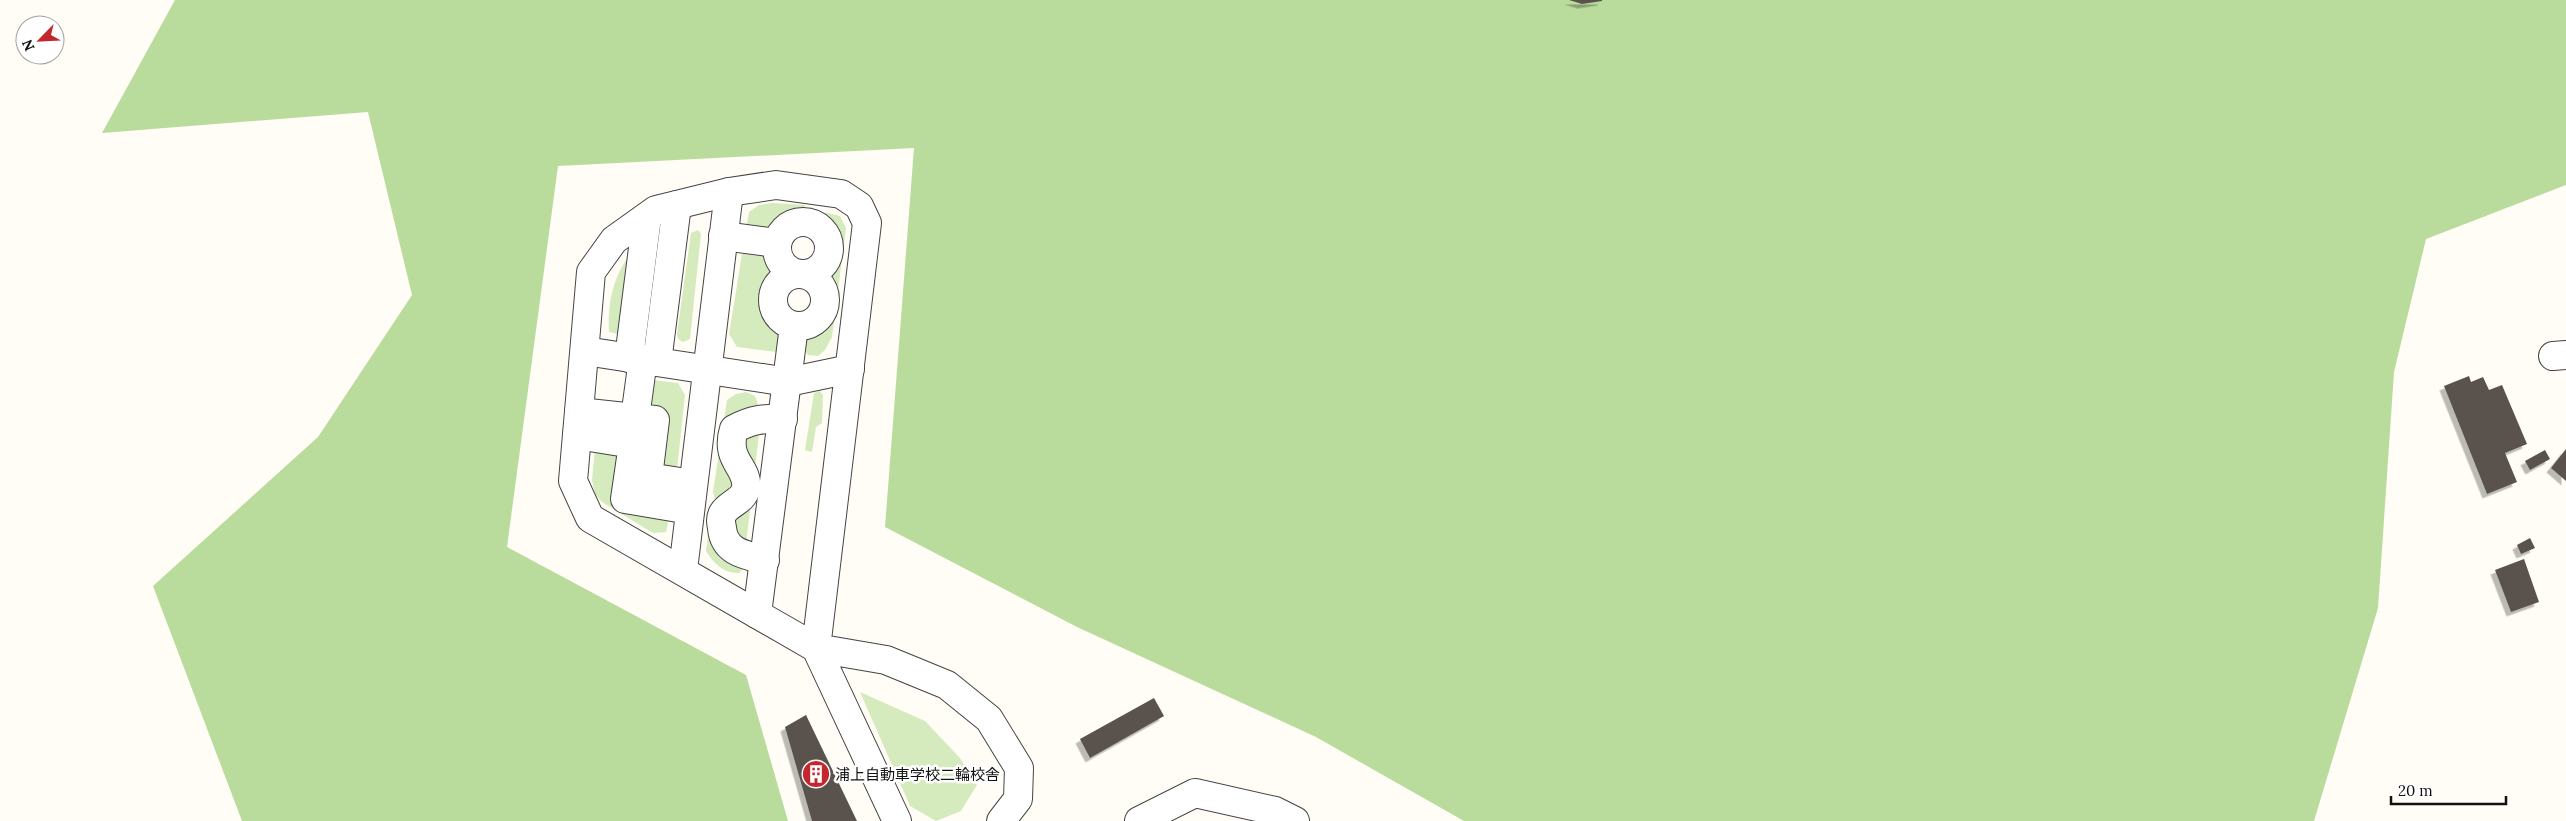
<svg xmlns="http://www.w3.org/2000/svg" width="2566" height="821" viewBox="0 0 2566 821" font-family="Lora,'Noto Sans JP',serif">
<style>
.green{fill:#d5ebbd}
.forest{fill:#b9dc9c}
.building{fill:#5a524d;filter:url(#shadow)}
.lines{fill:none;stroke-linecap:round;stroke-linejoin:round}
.minor-casing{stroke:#444;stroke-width:30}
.minor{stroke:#fff;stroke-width:28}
.labels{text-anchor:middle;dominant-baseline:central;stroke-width:5;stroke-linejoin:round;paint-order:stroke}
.poi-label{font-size:15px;fill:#111;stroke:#fff;text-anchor:start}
</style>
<defs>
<filter id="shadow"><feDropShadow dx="-4.5" dy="4.5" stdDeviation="0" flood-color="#0004"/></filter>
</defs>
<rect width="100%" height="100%" fill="#fffdf5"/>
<g class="green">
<polygon points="773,203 805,205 806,212 767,233 746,229 749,212 759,205"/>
<path d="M828 213 840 216 846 228 832 337 825 350 818 356 808 355 801 346V333C830 319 838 305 821 275 836 256 842 239 821 221V214Z"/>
<polygon points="698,230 701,234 690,339 683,342 678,339 677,334 691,233"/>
<path d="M752 249 770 251 781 273C760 291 756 309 780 328L777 352 737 347 729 334 742 254Z"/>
<path d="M630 255 618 334 609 332C607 305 613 276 630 255Z"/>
<polygon points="652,380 678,383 685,395 677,469 656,474 642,413"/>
<polygon points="820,391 823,395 822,423 816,427 812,452 805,450 814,393"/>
<polygon points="746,392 755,396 759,407 736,417 740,488 721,505 715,500 713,492 727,400 736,394"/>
<polygon points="755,428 759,434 746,544 743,547 727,521 730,514 736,441"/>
<polygon points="595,448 626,449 669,518 666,532 653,533 602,502 595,494 592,480"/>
<path d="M711 515 744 568 739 573C724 574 713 563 706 551Z"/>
<polygon points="860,692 925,721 960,758 977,785 961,811 936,821 910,806"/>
</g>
<polygon class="forest" points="175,0 2566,0 2566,185 2426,239 2394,372 2378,608 2314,821 1464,821 1316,737 1077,627 885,527 914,148 558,166 507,547 746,675 788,821 242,821 153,586 318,437 412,295 368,112 102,133"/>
<g class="building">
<polygon points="1569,0 1602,0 1602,1 1582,4"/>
<polygon points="2469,376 2471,382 2483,377 2489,390 2502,385 2527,444 2505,453 2517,482 2487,494 2444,386"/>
<polygon points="2566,449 2566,481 2551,468"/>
<polygon points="2545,450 2550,459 2530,470 2525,461"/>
<polygon points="2530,538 2535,548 2521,554 2517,545"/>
<polygon points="2524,559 2539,602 2511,612 2495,570"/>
<polygon points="1154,698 1164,716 1090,758 1080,739"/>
<polygon points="806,715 857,821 812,821 785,727"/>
</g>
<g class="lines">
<defs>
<g id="minor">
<circle cx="803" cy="248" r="26"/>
<polyline points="723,236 777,243"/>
<circle cx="799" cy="300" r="26"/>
<polyline points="585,351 788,382 850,369"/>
<polyline points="2553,356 2566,355"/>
<polyline points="629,358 647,217"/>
<polyline points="643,359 635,418 655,420 648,477 693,484"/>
<polyline points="657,362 677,205"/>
<polyline points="579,412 635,418"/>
<polyline points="577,435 633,444 625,499 690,510"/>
<path d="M765 560C745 555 724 552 722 528 721 523 720 518 723 513 729 503 744 501 746 488 749 467 724 461 734 429 751 420 763 418 783 419"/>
<polyline points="683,570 729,192"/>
<polyline points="757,614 794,326"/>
<polyline points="897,821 816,648 867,223 859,206 841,194 776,185 729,192 656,210 614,240 591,272 573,481 590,518 816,648 886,660 947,685 989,719 1019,768 1018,799 1001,821"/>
<polyline points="1139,821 1195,793 1275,811 1295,821"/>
</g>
</defs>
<use href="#minor" class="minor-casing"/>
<use href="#minor" class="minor"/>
</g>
<defs>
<symbol id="building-disc" viewBox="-11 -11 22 22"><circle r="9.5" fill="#c4262e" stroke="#fff"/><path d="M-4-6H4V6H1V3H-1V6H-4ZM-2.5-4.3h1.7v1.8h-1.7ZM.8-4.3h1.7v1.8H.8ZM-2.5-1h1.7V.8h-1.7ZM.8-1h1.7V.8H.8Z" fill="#fff"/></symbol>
</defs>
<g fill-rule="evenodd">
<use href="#building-disc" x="800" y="758" width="32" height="32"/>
</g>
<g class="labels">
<g class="poi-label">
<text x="835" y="774">浦上自動車学校二輪校舎</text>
</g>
</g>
<g transform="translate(40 40) rotate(246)"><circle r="24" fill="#ffffff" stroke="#a0a0a0"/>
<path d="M0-4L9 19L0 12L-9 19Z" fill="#c4262e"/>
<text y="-8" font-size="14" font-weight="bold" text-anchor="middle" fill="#111111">N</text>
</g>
<path d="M2391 796v8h115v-8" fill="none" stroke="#111111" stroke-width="2.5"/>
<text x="2398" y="796" font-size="15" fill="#111111" stroke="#ffffff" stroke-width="4" paint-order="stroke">20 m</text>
</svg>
